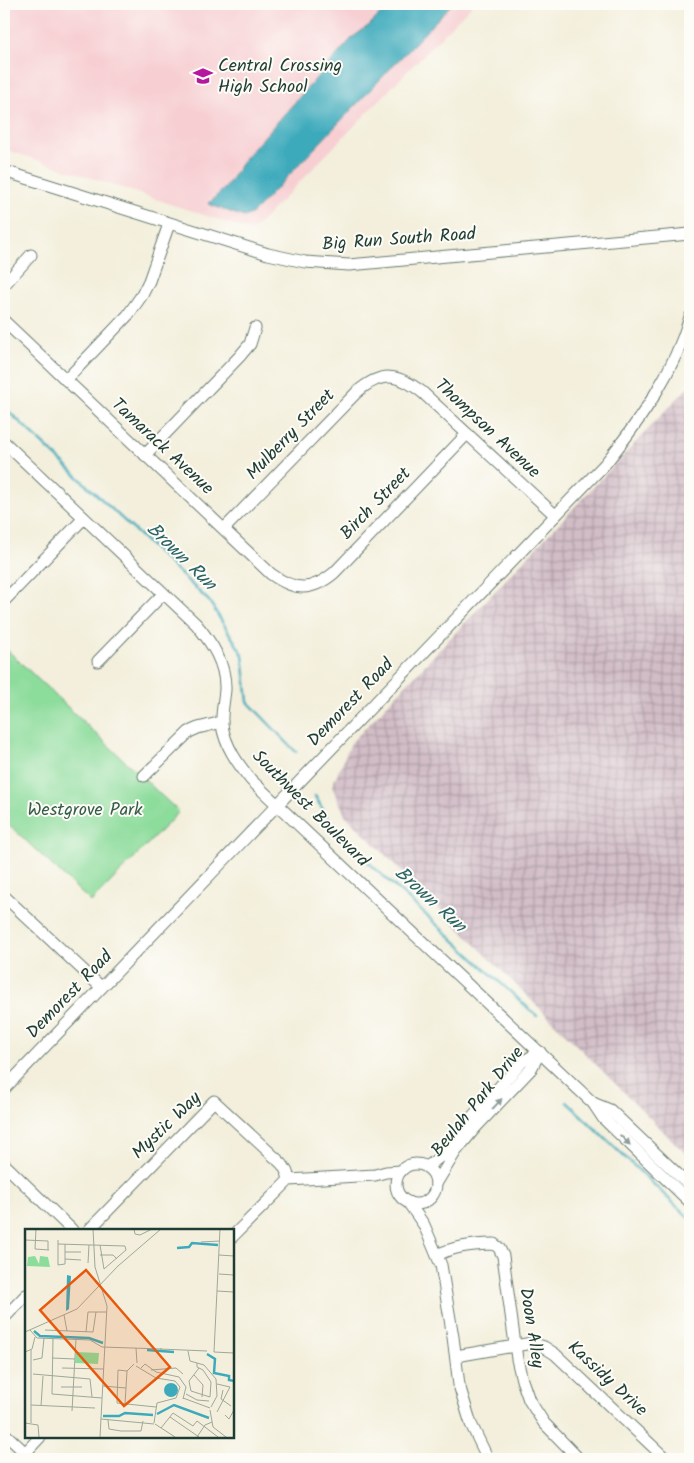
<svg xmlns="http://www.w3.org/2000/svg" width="694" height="1463" viewBox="0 0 694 1463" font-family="Kalam,sans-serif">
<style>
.built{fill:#f7cfd3}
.industrial{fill:url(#industrial-grid)}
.park{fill:#8cdc9b;stroke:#568c68}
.water{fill:#3daabc;stroke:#2e7478}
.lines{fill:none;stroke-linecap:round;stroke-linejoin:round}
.stream{stroke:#3daabc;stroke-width:2.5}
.minor-casing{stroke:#697b6f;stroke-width:13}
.minor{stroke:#fff;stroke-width:11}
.oneway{fill:#8f9e9a}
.labels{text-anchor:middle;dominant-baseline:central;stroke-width:4;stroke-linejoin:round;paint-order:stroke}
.poi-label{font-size:18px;fill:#1f3d34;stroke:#fdfcf7;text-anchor:start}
.street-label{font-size:18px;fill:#1f3d34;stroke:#fdfcf7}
.park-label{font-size:18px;fill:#355d49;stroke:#fdfcf7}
.water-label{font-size:19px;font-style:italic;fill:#2a6364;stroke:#fdfcf7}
.inset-river{fill:none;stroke:#3daabc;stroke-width:2.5}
.inset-road{fill:none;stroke:#9ea899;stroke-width:1}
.view{fill:#e8590c;fill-opacity:0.15;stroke:#e8590c;stroke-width:2.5}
.inset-edge{fill:none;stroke:#1f3d34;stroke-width:2.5}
</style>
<defs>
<pattern id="industrial-grid" width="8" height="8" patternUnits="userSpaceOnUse" patternTransform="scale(1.25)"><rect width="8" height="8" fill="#d2bdc7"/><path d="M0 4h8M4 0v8" fill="none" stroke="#aa9ba2"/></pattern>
</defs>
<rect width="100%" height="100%" fill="#fdfcf7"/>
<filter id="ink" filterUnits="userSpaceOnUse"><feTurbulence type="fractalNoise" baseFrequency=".02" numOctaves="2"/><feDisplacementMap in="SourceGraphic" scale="10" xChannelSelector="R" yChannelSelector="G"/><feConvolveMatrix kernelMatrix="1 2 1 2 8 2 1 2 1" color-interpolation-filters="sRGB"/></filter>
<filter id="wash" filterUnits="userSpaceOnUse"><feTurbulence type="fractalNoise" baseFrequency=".0096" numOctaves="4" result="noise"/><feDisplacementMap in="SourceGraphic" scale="20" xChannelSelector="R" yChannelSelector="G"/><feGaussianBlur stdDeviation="1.12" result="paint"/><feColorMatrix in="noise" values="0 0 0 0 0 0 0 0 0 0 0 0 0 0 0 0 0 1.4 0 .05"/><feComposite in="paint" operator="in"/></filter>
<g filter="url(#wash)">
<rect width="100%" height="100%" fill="#f3efdc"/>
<polygon class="built" points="4,4 473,4 252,231 4,149"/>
<polygon class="industrial" points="690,385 690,1158 345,815 332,786 351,743"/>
<polygon class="park" points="4,647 179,812 91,902 4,820"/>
<polygon class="water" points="391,4 452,4 253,213 244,217 208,204 226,187 245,158 353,37 368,26"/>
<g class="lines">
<g class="stream">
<polyline points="4,407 209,601 243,655 248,702 296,752"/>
<polyline points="315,796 337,834 537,1016"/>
<polyline points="567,1102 690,1219"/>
</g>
</g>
</g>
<g filter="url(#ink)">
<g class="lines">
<defs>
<g id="minor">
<polyline points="4,171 268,254 305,262 349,265 690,234"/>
<polyline points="4,285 31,255"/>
<path d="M4 321 271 574C295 591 311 592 334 573L467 434"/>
<polyline points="66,380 128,315 142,295 149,281 169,224"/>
<path d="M4 442 196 624C212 643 226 664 225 690 224 701 221 714 222 725 225 746 238 764 251 780L593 1103 603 1118 690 1202"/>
<polyline points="145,455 239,357 250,344 255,328"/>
<path d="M224 529 356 393C381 371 397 373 422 392L555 515"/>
<polyline points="4,601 84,518"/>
<polyline points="98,661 163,594"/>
<polyline points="144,776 189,732 198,728 222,722"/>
<polyline points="4,896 101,987"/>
<path d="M4 1089 605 464C641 419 674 372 690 317"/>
<polyline points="593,1103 610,1110 690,1186"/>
<polyline points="4,1164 72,1230"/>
<circle cx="416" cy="1184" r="20"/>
<polyline points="427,1167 441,1156 462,1128 522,1062 540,1052"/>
<polyline points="436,1184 456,1151 475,1128 531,1069 540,1052"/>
<polyline points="408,1202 424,1225 441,1265 453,1337 459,1385 471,1424 488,1459"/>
<polyline points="89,1230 214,1101 282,1164 287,1172 289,1180"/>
<polyline points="232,1237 289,1180 375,1175 386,1172 401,1171"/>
<path d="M437 1255C453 1247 475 1244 494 1244L499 1248 503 1256 517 1359 522 1380 529 1400 544 1423 579 1459"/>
<polyline points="4,1318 26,1295"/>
<polyline points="456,1356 532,1343 544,1347 555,1354 666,1459"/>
<polyline points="4,1433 32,1459"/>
<polyline points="25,1453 40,1437"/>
</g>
</defs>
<use href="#minor" class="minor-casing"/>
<use href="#minor" class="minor"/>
</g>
<defs><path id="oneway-solid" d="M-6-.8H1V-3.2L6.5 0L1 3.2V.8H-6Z" transform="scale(1.25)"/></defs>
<g class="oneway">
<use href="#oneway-solid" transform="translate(497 1104) rotate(-47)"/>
<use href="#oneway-solid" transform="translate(625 1140) rotate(44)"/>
</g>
</g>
<defs>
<symbol id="school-bare" viewBox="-9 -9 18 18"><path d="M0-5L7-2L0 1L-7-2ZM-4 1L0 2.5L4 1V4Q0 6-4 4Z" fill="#b5179e" stroke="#fdfcf7" stroke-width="2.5" paint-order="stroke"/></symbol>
</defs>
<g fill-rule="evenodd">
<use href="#school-bare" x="189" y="62" width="28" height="28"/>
</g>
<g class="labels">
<g class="poi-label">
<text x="218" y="66">Central Crossing<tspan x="218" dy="21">High School</tspan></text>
</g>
<g class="street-label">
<text transform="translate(399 240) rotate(-4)">Big Run South Road</text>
<text transform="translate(487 429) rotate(43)">Thompson Avenue</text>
<text transform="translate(291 435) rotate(-46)">Mulberry Street</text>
<text transform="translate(162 447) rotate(43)">Tamarack Avenue</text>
<text transform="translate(376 504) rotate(-46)">Birch Street</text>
<text transform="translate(351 703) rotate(-46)">Demorest Road</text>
<text transform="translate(310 809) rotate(45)">Southwest Boulevard</text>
<text transform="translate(70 995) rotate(-46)">Demorest Road</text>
<text transform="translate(478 1102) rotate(-51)">Beulah Park Drive</text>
<text transform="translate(167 1126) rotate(-44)">Mystic Way</text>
<text transform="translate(531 1328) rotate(81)">Doon Alley</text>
<text transform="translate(607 1379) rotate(43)">Kassidy Drive</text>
</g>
<g class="park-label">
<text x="85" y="810">Westgrove Park</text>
</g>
<g class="water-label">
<text transform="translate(181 557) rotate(44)">Brown Run</text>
<text transform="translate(430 900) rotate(42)">Brown Run</text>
</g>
</g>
<g transform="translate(25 1229)">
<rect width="209" height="209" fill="#f3efdc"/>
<path d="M10 27 14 35 15 27 23 28 25 38 2 37 3 28ZM51 123 74 124 73 135 50 134Z" fill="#8cdc9b"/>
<path d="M42 46 46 47 44 80 41 82ZM139 161a7 7 0 1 1 14 0a7 7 0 1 1-14 0Z" fill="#3daabc"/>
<path class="inset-river" d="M152 19 164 18 167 14 193 16M9 102 15 107 64 109 78 114M122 121 149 123M182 125 190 130 189 144 204 147V151L209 152M132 185 149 176 184 189M78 187H94L100 184 128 186"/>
<path class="inset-road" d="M11 0 10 20 24 21M68 0 70 38 82 77 75 208M109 0 110 5 115 6 127 0M0 11 23 12V21M33 11V36L40 35V15M176 13 195 12M33 15 100 17 101 21 79 40 75 16M40 23H56M75 26H88L92 30M194 26 209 27M40 30 56 31M63 34 64 16M194 45 209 46M192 62 209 63M39 86 42 102M5 101 12 109 65 111 77 118 137 120M20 101 68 103 71 83M0 103 52 80 93 37 136 0M61 103 63 83H82M28 109 27 165 77 169M111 119 112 134M135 120 182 122M163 122 165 132 179 136 191 150 192 167 186 178M0 123 7 120 10 108M189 123 195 0M189 123 209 124M27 129 50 130M8 131 17 129 19 109M172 134V138L178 141 186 153 185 168 166 162 164 152 174 139M111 137 131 149 150 152 155 158 151 169 132 174 129 194M37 139 79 140M116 139 120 135 131 143 154 148 161 158 158 170M126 141 151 139 158 145M102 142 93 141 92 174 131 178M8 145 65 150 67 168M169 146 178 156 177 168M192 155 205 158 192 183M78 157 101 159M36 158H57M198 161 196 170 206 177M161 165 172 171 184 172M158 169 185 179M100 175 102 142 109 135M6 176 70 179M16 177 18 147M185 181 188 198 201 208M47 182 51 110M200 186 204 190 209 181M145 188 174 208M76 190 129 195M83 191 84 200 96 202H116L118 192M172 192 193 208M0 194 13 196 14 208M6 194V121M130 195 150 208M136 199 148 184 168 197 172 192M172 208 180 196 187 193"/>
<path class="view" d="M61 41 145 138 99 177 15 81Z"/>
<rect width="209" height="209" class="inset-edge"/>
</g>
<rect width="694" height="1463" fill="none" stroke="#fdfcf7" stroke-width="20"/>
</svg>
